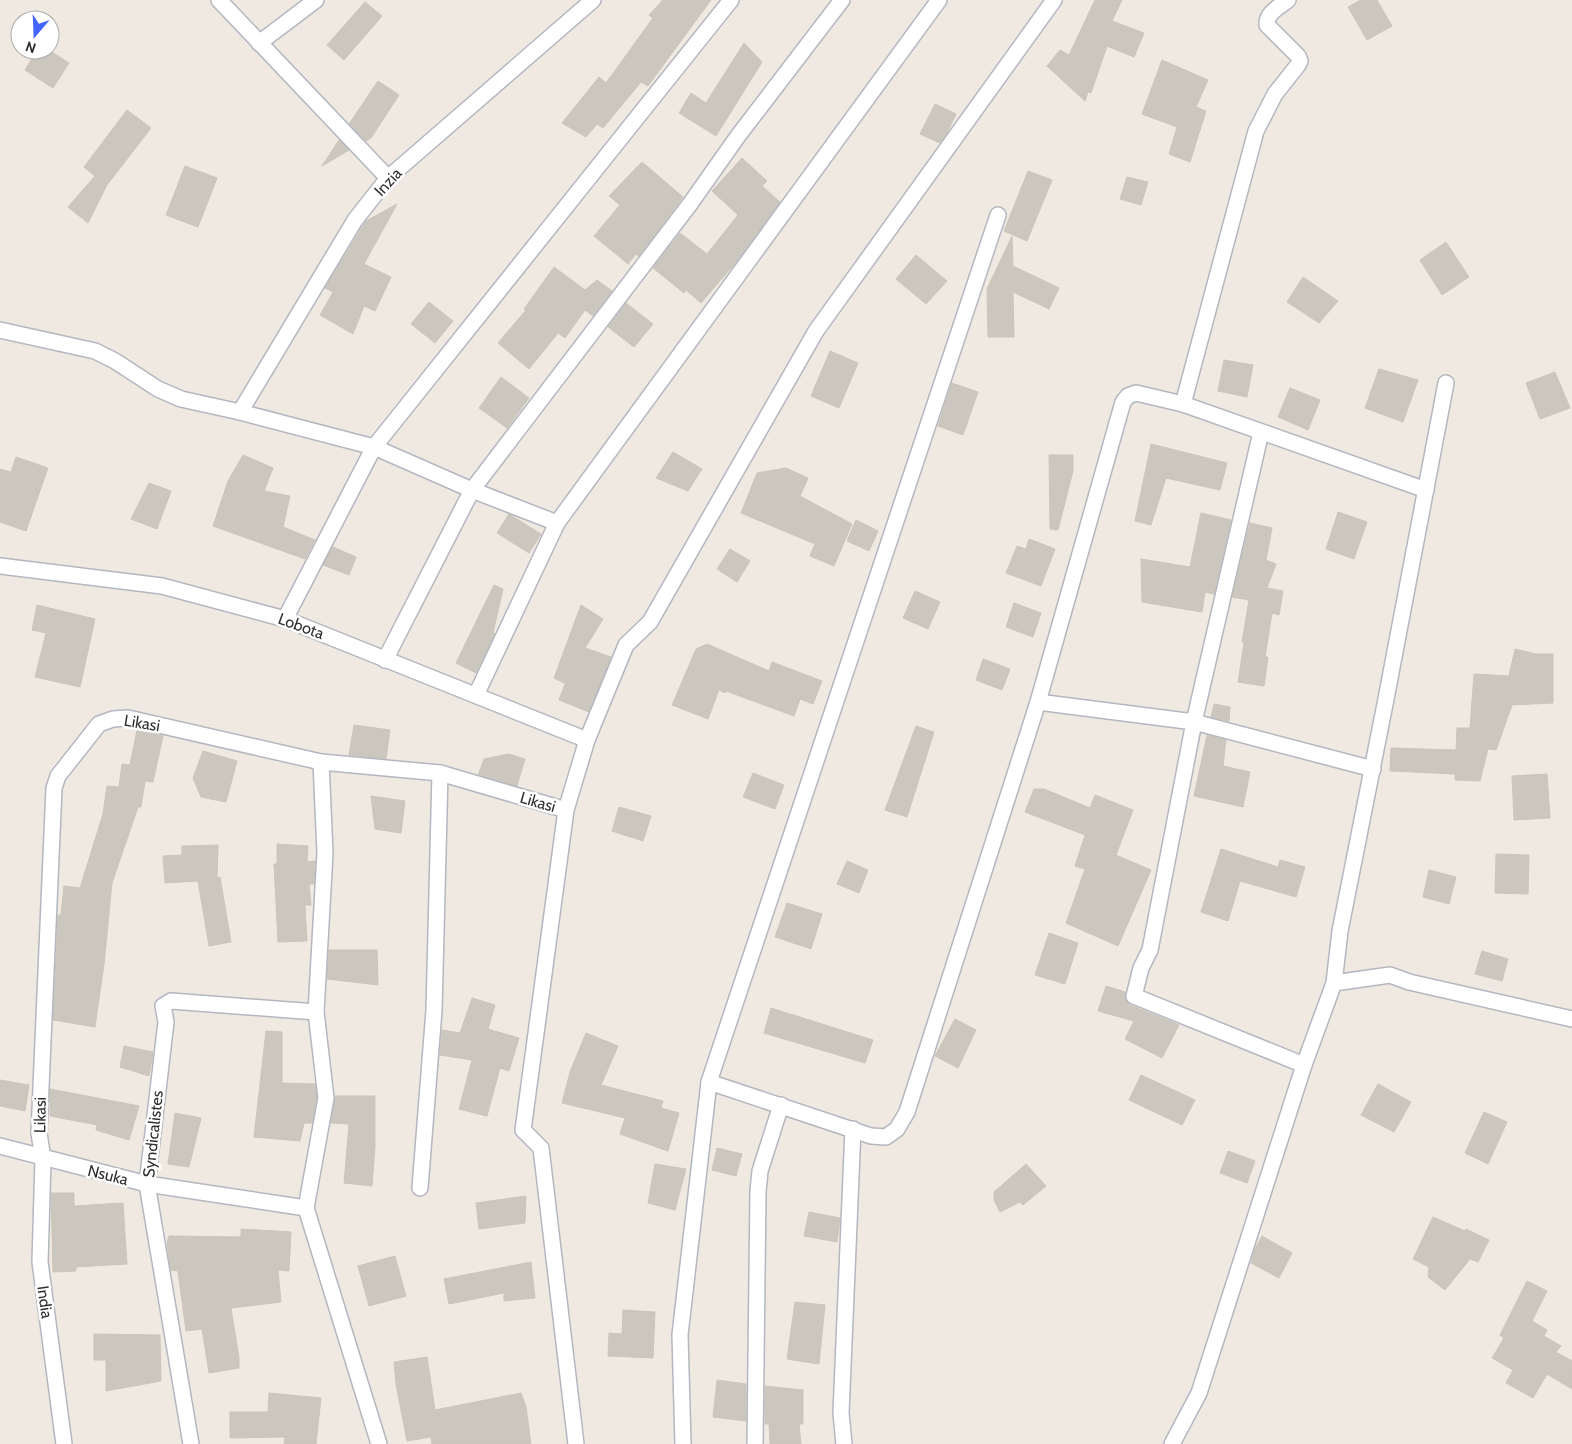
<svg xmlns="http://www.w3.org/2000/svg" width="1572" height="1444" viewBox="0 0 1572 1444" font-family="Cabin,sans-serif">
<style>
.building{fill:#cbc7bf;stroke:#cbc5ba}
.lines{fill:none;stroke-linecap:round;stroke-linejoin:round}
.lane-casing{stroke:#b4b7c1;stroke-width:18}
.lane{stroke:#fff;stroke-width:15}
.labels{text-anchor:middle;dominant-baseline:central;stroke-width:5;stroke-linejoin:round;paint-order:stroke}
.street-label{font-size:16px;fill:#2e2e2e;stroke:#fff}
</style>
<rect width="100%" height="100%" fill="#efe9e1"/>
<g class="building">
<polygon points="663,0 711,0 648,86 641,82 603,128 597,124 586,137 562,123 599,77 606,83 653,18 649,15"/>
<polygon points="1095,0 1122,0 1112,21 1144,33 1134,57 1107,46 1091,93 1088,92 1085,101 1047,66 1060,50 1069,55"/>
<polygon points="1361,0 1377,0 1392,26 1367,40 1348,7"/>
<polygon points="365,2 382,16 344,60 327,45"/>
<polygon points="744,43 762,62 716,136 679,113 691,93 706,103"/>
<polygon points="37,50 49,50 69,63 53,88 25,70"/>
<polygon points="1162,60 1208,80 1196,107 1206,111 1190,162 1169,154 1177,127 1142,114"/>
<polygon points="378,81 399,95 371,138 366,141 349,124"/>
<polygon points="935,104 956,114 947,133 940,143 920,134"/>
<polygon points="127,110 151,128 107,185 88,223 68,207 95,176 84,167"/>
<polygon points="339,140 349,150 322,166"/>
<polygon points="742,158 767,181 762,186 780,202 737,261 701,303 686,290 684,293 653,268 680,233 707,254 738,215 712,191"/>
<polygon points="642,162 683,197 639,256 636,254 628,264 594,236 620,205 609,196"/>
<polygon points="185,166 217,178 198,227 166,215"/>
<polygon points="1028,171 1052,180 1027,241 1004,231"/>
<polygon points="1127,177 1148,182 1141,205 1120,199"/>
<polygon points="397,204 364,264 391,277 375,311 364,306 353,334 320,315 333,292 325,288 366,221"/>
<polygon points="1012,236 1013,266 1059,288 1049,309 1013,292 1014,337 988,337 987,289"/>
<polygon points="1446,242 1469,277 1442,295 1420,260"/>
<polygon points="916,255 947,281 926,304 896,279"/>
<polygon points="554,267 585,290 597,280 612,291 593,316 585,310 565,338 558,333 529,369 498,343 526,310 524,309"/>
<polygon points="1303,277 1338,301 1319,323 1287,302"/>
<polygon points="429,302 453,321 435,343 411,324"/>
<polygon points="626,303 653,324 634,347 608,327"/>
<polygon points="830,351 858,363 839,408 811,396"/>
<polygon points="1224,360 1253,365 1247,397 1218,391"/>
<polygon points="1379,369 1418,380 1403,422 1365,408"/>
<polygon points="1555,372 1570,408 1540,419 1526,383"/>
<polygon points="501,377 529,398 507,428 479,408"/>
<polygon points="952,383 978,392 963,435 938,426"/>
<polygon points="1290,388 1320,400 1308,430 1278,417"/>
<polygon points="1151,444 1227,463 1220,490 1166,478 1151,525 1135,521"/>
<polygon points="673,452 702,469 688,491 656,478"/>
<polygon points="243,455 273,468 264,491 290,496 283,527 315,540 305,559 213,526 228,481"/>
<polygon points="1049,455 1073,455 1073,471 1058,530 1050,529"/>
<polygon points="16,457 48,468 26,531 0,522 0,469 11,472"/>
<polygon points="786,468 808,478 800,496 852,524 834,566 810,556 815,544 741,513 757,473"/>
<polygon points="149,483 171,491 157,529 131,519"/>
<polygon points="1338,512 1367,522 1354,559 1326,549"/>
<polygon points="1201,513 1231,520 1214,594 1205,592 1202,612 1142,602 1141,559 1190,567"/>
<polygon points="509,514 541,534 529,553 497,533"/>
<polygon points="856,520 878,531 869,551 847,541"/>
<polygon points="1250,523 1272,528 1266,560 1276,564 1267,588 1283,591 1279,615 1272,613 1265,657 1268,657 1264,686 1238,682 1244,643 1242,642 1249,600 1232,597"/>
<polygon points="1029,539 1055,549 1041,586 1006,573 1017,546 1026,549"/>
<polygon points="333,547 356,557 349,575 323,565"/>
<polygon points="730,549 750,561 737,582 717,569"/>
<polygon points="494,585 503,589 493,633 495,634 476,673 456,663"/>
<polygon points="915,591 940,602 928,629 903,618"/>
<polygon points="1014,603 1041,613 1033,637 1006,627"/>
<polygon points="37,605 95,619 80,687 35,677 46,633 32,630"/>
<polygon points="581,605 603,619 585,648 611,657 589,712 559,700 568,676 564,683 554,678"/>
<polygon points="707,644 769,671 772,662 822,681 813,704 800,699 794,716 726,691 725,693 719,690 708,719 672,705 696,649"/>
<polygon points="1515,649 1536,654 1553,654 1553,703 1512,705 1496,750 1488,749 1480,781 1455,780 1455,774 1390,771 1391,748 1456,750 1457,728 1470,728 1474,674 1509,676"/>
<polygon points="983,659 1010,669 1002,690 976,680"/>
<polygon points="1214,704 1230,707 1229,721 1211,717"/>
<polygon points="354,725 390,730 386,759 349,755"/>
<polygon points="916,726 934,732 907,817 885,810"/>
<polygon points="137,730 163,736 153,782 145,781 141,807 138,807 112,883 104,964 95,1027 53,1020 58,915 61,915 64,886 80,888 103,814 107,786 119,787 122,764 130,765"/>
<polygon points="1207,735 1226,740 1223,766 1250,772 1243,807 1194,796"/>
<polygon points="203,751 237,761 226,802 201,797 193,778"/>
<polygon points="509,754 525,759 517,786 478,775 484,759"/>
<polygon points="753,773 784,785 775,809 743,797"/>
<polygon points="1547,774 1550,818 1514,820 1512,776"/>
<polygon points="1034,789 1044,789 1090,808 1095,795 1133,810 1116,855 1151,870 1118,946 1066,923 1085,869 1075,866 1085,835 1025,812"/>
<polygon points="371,796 405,801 401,833 375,829"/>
<polygon points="619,807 651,816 643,841 612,831"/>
<polygon points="277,844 308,846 307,862 315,861 314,884 309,884 311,905 305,905 307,941 278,942 274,864 277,864"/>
<polygon points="218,845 217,878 220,877 231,942 209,946 198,881 165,883 163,856 182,855 182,846"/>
<polygon points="1221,849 1278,867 1280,860 1305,867 1296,897 1240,881 1228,921 1201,912"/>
<polygon points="1496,854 1529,855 1528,894 1495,893"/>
<polygon points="847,861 868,870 859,893 837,884"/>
<polygon points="1429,870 1456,877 1449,904 1423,897"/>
<polygon points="787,903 822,914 811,949 775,937"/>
<polygon points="1049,933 1078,943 1065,984 1035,975"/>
<polygon points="329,950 377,950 378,985 327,979"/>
<polygon points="1482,951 1508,959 1502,981 1475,974"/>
<polygon points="1106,986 1125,992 1125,999 1130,1005 1179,1025 1162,1058 1125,1039 1134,1021 1098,1011"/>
<polygon points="472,998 495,1005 488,1029 519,1038 509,1071 500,1068 487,1116 459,1109 472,1060 440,1055 442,1030 460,1033"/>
<polygon points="771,1008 873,1040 865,1063 764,1033"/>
<polygon points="955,1019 976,1030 958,1068 935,1056"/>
<polygon points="266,1031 282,1032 282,1083 315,1084 317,1098 312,1123 304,1123 300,1141 254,1137"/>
<polygon points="586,1033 618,1046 601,1085 663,1101 661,1108 679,1113 668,1151 620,1134 625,1118 562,1103 570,1072"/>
<polygon points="124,1046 153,1052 149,1076 120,1067"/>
<polygon points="1141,1075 1195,1100 1182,1125 1129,1100"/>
<polygon points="0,1080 29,1085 25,1111 0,1106"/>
<polygon points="1378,1084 1411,1102 1394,1132 1361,1115"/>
<polygon points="50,1089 139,1106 129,1140 96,1130 97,1125 50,1116"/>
<polygon points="335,1096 375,1096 375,1146 372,1186 344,1183 349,1124 331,1123"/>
<polygon points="1484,1112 1507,1122 1488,1164 1465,1153"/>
<polygon points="175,1113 201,1118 189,1167 168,1164"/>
<polygon points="717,1148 742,1154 736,1176 712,1170"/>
<polygon points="1228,1151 1255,1161 1247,1183 1220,1173"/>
<polygon points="655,1164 686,1169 675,1210 648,1203"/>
<polygon points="1026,1164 1046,1186 1023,1205 1020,1202 1000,1212 994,1200 994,1192"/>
<polygon points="51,1193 74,1193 74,1206 123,1203 127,1264 76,1267 76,1271 53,1272"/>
<polygon points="526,1196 525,1223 479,1229 476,1203"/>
<polygon points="809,1212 840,1218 837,1242 804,1236"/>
<polygon points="1433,1217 1465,1231 1466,1229 1489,1240 1478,1262 1470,1259 1445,1290 1428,1277 1429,1267 1413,1259"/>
<polygon points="241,1229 291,1232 289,1271 278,1270 281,1302 231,1308 239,1358 239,1368 209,1373 202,1329 186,1331 178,1271 171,1270 167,1243 169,1236 241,1237"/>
<polygon points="1262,1236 1292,1253 1279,1278 1251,1263 1255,1249"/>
<polygon points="395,1256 406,1296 369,1306 358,1266"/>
<polygon points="531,1262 535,1298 504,1301 504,1293 449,1304 444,1279"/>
<polygon points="1527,1281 1547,1291 1532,1321 1547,1330 1544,1336 1561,1346 1556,1352 1572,1361 1572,1389 1547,1374 1533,1398 1506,1383 1513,1370 1492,1358 1504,1338 1500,1335"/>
<polygon points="795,1302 825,1305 819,1364 787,1359"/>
<polygon points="623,1310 655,1312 653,1358 608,1356 609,1333 622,1334"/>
<polygon points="94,1334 160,1335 161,1381 106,1391 106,1360 94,1360"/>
<polygon points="427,1357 435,1410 521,1393 526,1407 531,1444 432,1444 431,1437 407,1441 396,1384 394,1362"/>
<polygon points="717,1380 746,1384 746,1421 713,1417"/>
<polygon points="765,1386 803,1390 803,1424 799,1424 801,1444 770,1444 769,1424 765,1424"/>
<polygon points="269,1393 321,1398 316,1444 284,1444 285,1437 230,1438 230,1412 268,1412"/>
</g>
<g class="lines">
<defs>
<g id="lane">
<polyline points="219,0 388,178"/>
<polyline points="259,43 316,0"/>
<polyline points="0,330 95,351 115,361 158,389 181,399 240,412 374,447 472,490 557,523"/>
<path d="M1183 404 1256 131 1275 94 1298 65 1300 61 1298 56 1267 25C1266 13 1279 7 1288 0"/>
<polyline points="240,412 355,220 388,178 593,0"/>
<polyline points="1261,432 1194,722 1150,950 1141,968 1134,996 1304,1065"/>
<polyline points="0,566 162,586 285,619 587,740"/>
<polyline points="285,619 374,447 731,0"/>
<polyline points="385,660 472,490 690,204 738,136 842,0"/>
<polyline points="476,695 557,523 939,0"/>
<polyline points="1038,702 1194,722 1373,769"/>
<polyline points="321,762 325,853 316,1012 326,1098 306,1208 379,1444"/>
<polyline points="1334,983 1390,975 1409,982 1572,1019"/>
<polyline points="709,1082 871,1136 886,1137 897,1129 907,1112 1038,702 1123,402 1128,396 1136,393 1183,404 1426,490"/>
<polyline points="0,1146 147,1184 306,1208"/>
<polyline points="420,1188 434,1010 440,773"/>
<polyline points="64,1444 40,1262 43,1159 39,1133 54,788 58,776 99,724 113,719 128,718 321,762 440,773 566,810"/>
<polyline points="191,1444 147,1184 166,1022 163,1006 171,1001 316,1012"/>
<polyline points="576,1444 541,1148 523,1130 566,810 587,740 626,645 650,622 816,331 1054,0"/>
<polyline points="683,1444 680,1335 709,1082 998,215"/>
<polyline points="755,1444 758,1191 760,1171 781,1105"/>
<polyline points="844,1444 841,1413 853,1129"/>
<polyline points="1172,1444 1199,1393 1304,1065 1334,983 1340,931 1386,699 1446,383"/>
</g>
</defs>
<use href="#lane" class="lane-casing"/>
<use href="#lane" class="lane"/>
</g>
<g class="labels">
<g class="street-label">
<text transform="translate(388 182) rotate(-47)">Inzia</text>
<text transform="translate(301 626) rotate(20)">Lobota</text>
<text transform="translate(142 723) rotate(9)">Likasi</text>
<text transform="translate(538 802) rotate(16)">Likasi</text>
<text transform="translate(40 1115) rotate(-89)">Likasi</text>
<text transform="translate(153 1134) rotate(-84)">Syndicalistes</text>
<text transform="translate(108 1175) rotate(14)">Nsuka</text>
<text transform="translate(45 1302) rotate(82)">India</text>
</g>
</g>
<g transform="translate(35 35) rotate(199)"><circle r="24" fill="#ffffff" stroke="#ababab"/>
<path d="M0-4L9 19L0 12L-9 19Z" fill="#4264fb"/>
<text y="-8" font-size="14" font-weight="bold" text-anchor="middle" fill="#2e2e2e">N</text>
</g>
</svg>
